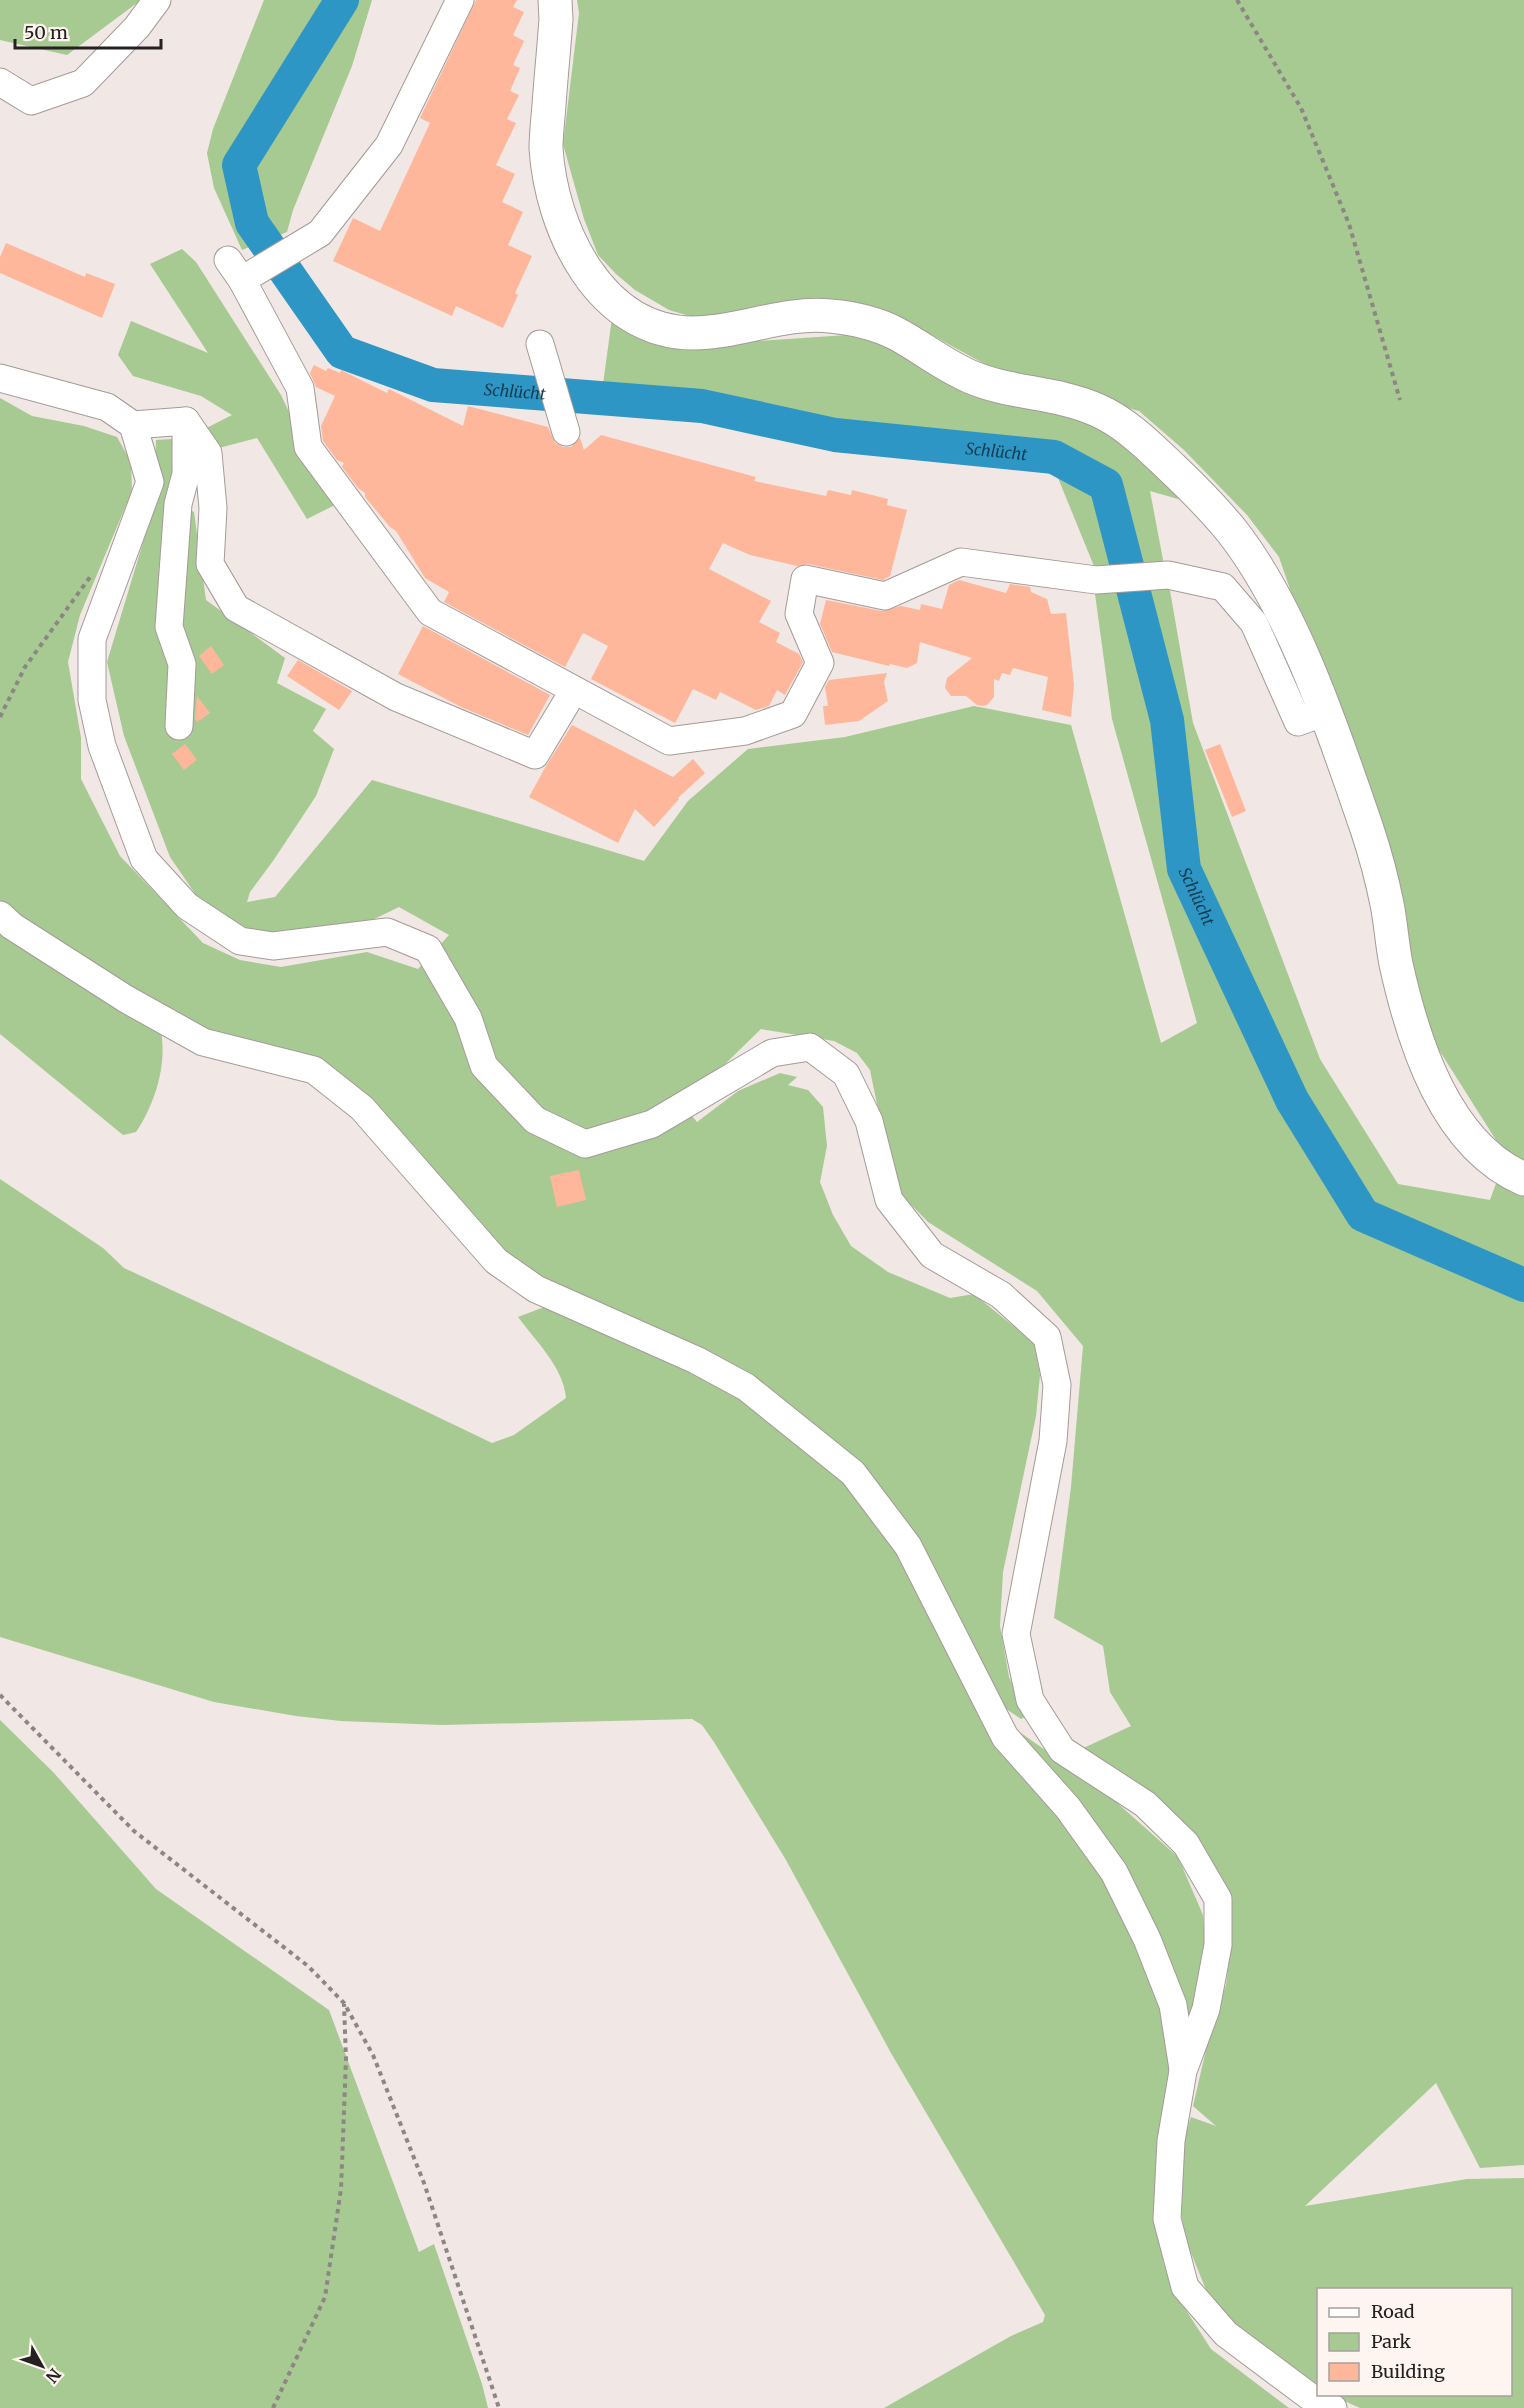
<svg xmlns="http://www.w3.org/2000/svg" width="1524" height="2408" viewBox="0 0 1524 2408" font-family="Merriweather,serif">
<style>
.green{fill:#a7c992}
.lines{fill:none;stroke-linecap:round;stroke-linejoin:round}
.river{stroke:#2e96c5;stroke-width:34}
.building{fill:#ffb79b}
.minor-casing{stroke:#a49b98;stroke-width:29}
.major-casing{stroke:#a49b98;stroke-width:35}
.path{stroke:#8d8684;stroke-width:4;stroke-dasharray:4.5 4.5;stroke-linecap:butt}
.minor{stroke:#fff;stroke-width:27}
.major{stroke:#fff;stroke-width:33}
.labels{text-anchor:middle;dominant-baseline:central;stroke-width:6;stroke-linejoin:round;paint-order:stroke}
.water-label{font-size:16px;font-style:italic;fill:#123d51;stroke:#fef5f1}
</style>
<rect width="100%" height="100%" fill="#f1e7e4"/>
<g class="green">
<polygon points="0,0 141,0 67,55 0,40"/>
<polygon points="264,0 372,0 352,66 293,210 287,232 242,250 214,188 207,153 213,129"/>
<polygon points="577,0 1524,0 1524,2165 1480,2168 1436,2083 1305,2206 1467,2179 1524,2178 1524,2408 1360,2408 1331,2395 1510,2394 1510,2290 1318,2290 1318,2388 1286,2371 1211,2302 1185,2238 1180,2205 1184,2138 1191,2117 1216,2126 1193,2106 1209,2037 1226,1985 1231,1945 1222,1883 1079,1750 1131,1726 1110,1692 1103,1646 1054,1618 1071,1487 1083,1346 1037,1291 928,1222 894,1187 870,1070 857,1053 834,1041 761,1029 683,1105 697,1122 738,1091 780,1073 797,1077 788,1085 808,1090 823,1107 827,1146 820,1182 833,1215 851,1246 888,1272 950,1298 974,1294 1034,1343 1040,1375 1036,1416 1003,1572 1000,1626 1009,1677 1027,1716 1021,1719 1002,1706 842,1455 497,1258 415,1147 338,1073 173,1022 0,908 0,398 32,416 84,426 117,437 131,462 132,491 80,615 68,662 81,738 81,779 120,856 203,943 240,960 281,967 367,952 418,969 449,935 399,907 362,925 262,940 207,911 170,857 124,736 107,662 154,506 156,440 187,438 232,415 201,396 133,376 118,355 131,321 208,353 150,264 182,249 196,262 281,395 310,456 343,501 307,519 257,438 177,459 173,500 194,512 206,600 285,658 277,683 326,709 313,731 334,749 316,796 273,861 250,892 247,902 275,897 372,780 644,861 688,801 748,749 845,737 974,706 1071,725 1161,1043 1197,1023 1112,719 1095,594 1169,585 1193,723 1320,1059 1398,1184 1490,1200 1506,1156 1429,1034 1386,870 1279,557 1247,515 1184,450 1139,411 1003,374 904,320 696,318 669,310 635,290 616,274 598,255 584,219 563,144 579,13"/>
<polygon points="612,318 645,340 684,346 847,335 888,345 1113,428 1189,491 1178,499 1150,491 1164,565 1096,571 1056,473 804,439 601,399"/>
<path d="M0 924 161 1031C167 1066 155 1103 136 1132L123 1135 0 1034Z"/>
<path d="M0 1179 103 1248 124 1268 219 1312 492 1443 514 1435 566 1398C564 1368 535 1340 518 1317L547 1306 726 1388 859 1495 1102 1868 1164 2006 1171 2071 1158 2147 1155 2184 1159 2238 1164 2265 1182 2304 1211 2349 1289 2408H884L1011 2336 1043 2322 1045 2315 891 2053 786 1860 714 1742 702 1725 692 1719 442 1725 341 1721 296 1716 214 1702 0 1637Z"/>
<polygon points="0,1720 54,1773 156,1889 329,2010 419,2252 434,2244 482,2384 488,2408 0,2408"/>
<polygon points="1004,1721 1106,1793 1178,1857 1203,1915 1207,1958 1188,2042 1166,1967"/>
</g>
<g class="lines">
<path class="river" id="s1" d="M342 0 239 165 252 223 342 352 433 385 702 406 835 435 1054 457 1106 485 1167 720 1184 869 1292 1100 1363 1215 1524 1285"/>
</g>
<g class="building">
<polygon points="476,0 517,0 513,7 524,12 513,35 524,41 513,65 520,68 510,91 519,95 507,119 516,123 496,165 515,174 502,202 523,212 508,245 532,256 515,293 518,295 503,328 456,306 452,316 333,261 353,218 380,231 430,123 420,118"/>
<polygon points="6,243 85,277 86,273 115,284 102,318 0,273 0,257"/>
<polygon points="314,365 326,371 328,368 340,373 341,370 387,393 389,389 463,426 468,406 548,427 555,443 563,447 571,447 580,438 584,450 601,435 756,477 754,481 826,496 828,490 851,495 852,490 888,499 887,505 907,510 890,576 883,580 808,564 797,566 750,555 723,543 709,569 771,601 759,622 780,633 776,642 799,654 803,662 785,695 777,690 769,706 756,710 720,692 716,700 693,689 675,723 591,679 608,646 583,633 565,667 444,602 449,592 425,578 396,531 390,527 365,497 365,493 358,488 342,467 344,463 337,460 323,441 321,426 335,396 316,387 310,373"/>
<polygon points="959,580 1006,593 1010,584 1030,587 1031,592 1047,599 1051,614 1066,613 1074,685 1071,717 1042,710 1048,677 1013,668 1010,675 1002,673 999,681 994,679 994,697 987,705 982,706 977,705 966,696 951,696 945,688 947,678 972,658 920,642 917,663 907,668 890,664 889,666 832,652 820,624 826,600 882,611 901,606 920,610 921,604 942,609 949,585"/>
<polygon points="423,626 550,695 528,735 461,707 398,674"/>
<polygon points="211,646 224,665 212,674 199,656"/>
<polygon points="298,660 352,691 339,710 287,676"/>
<polygon points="887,673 884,682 888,701 859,721 825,725 823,706 828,706 825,687 829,680"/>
<polygon points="197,696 210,713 197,722 195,719"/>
<polygon points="572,725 673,777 693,759 705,773 678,798 679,799 654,827 635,809 618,843 529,797 546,766"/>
<polygon points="185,744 197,760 184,770 172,754"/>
<polygon points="1220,744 1246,811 1232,817 1205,750"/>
<polygon points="579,1170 586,1200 557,1207 550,1176"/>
</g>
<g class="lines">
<defs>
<g id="minor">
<polyline points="0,82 31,101 83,83 137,27 157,0"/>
<polyline points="228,260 242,280 300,388 308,447 430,612 669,741 745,731 793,714 820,663 799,614 805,579 885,596 961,562 1096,580 1168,575 1223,587 1254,623 1298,722 1325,712"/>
<polyline points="242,280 320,233 389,145 460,0"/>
<polyline points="540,344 566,432"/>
<polyline points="0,378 107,407 133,425 150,482 92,639 92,700 102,746 144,859 187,906 240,941 273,946 387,932 428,949 468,1018 484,1066 535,1120 585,1144 652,1124 772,1053 810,1047 846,1074 869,1121 889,1200 932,1255 1001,1295 1047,1337 1057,1385 1053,1441 1016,1634 1030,1700 1062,1750 1145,1804 1186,1844 1218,1899 1218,1945 1206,2009 1183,2071 1171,2141 1167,2219 1185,2287 1226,2334 1309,2396 1333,2408"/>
<polyline points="133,425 186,421 208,453 213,508 210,564 236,608 396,697 535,755 574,690"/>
<polyline points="179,726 182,664 169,627 178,504 186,474 186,421"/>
<polyline points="0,915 12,926 126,999 203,1042 314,1070 362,1108 496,1261 536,1289 696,1360 746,1387 853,1473 908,1546 1005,1737 1068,1808 1114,1872 1147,1939 1173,2005 1183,2069"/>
</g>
<path id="major" d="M555 0 556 19C554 48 551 76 549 105 548 119 546 134 546 148 551 229 600 333 693 333 739 333 784 311 830 316 853 318 876 323 897 334 923 348 943 365 971 377 1011 394 1057 392 1097 410 1125 422 1150 447 1172 468 1193 488 1213 508 1231 530 1294 610 1334 733 1367 829 1375 853 1382 879 1387 904 1391 924 1392 944 1396 964 1413 1041 1445 1145 1524 1179"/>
</defs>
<use href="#minor" class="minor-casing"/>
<use href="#major" class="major-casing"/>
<g class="path">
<polyline points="1237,0 1301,108 1349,224 1400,400"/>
<polyline points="0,717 25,667 90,577"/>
<polyline points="0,1695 134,1831 308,1966 344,2003 373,2055 424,2183 499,2408"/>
<polyline points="273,2408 325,2297 341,2189 346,2059 344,2004"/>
</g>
<use href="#minor" class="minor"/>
<use href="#major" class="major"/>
</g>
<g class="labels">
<g class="water-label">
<text stroke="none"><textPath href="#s1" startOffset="590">Schlücht</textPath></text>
<text stroke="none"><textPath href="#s1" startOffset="1076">Schlücht</textPath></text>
<text stroke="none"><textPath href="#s1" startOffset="1616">Schlücht</textPath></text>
</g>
</g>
<rect x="1317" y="2288" width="195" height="108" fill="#fef5f1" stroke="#a7a09d" stroke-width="1.5"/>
<rect x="1329" y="2308" width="30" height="9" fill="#ffffff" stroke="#a7a09d" stroke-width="1.5"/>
<text x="1371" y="2318" font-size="18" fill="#242120">Road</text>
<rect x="1329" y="2333" width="30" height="18" fill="#a7c992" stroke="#a7a09d" stroke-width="1.5"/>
<text x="1371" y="2348" font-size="18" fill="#242120">Park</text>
<rect x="1329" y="2363" width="30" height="18" fill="#ffb79b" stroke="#a7a09d" stroke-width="1.5"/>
<text x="1371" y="2378" font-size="18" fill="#242120">Building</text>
<g transform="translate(42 2366) rotate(130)" stroke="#fef5f1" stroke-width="4.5" paint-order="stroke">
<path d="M0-4.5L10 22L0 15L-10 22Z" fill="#242120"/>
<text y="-9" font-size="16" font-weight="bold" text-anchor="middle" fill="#242120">N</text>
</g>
<path d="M15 39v9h146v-9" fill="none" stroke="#242120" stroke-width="3"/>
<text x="24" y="39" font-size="18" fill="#242120" stroke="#fef5f1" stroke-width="4.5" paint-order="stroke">50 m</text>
</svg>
